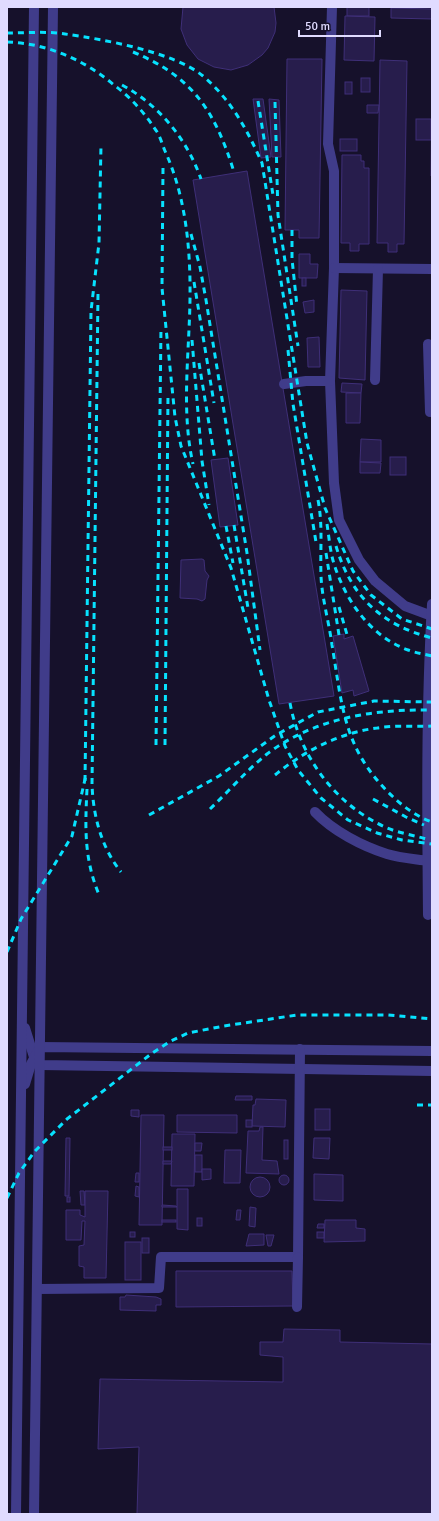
<svg xmlns="http://www.w3.org/2000/svg" width="439" height="1521" viewBox="0 0 439 1521" font-family="Signika,sans-serif">
<style>
.building{fill:#271d4c;stroke:#3f2f78}
.lines{fill:none;stroke-linecap:round;stroke-linejoin:round}
.minor{stroke:#403c8a;stroke-width:10}
.rail{stroke:#07e2ff;stroke-width:3;stroke-dasharray:6 5;stroke-linecap:butt}
</style>
<rect width="100%" height="100%" fill="#16112b"/>
<g class="building">
<polygon points="183,7 274,7 276,23 275,32 268,48 262,55 248,65 231,70 214,67 198,59 187,45 181,29"/>
<rect x="347" y="7" width="22" height="9"/>
<polygon points="391,8 432,9 432,19 391,18"/>
<polygon points="345,16 375,17 374,61 344,60"/>
<polygon points="287,59 322,59 319,238 299,238 299,230 285,230"/>
<polygon points="380,60 407,61 404,244 397,244 397,252 388,252 388,243 377,243"/>
<rect x="361" y="78" width="9" height="14"/>
<rect x="345" y="82" width="7" height="12"/>
<polygon points="432,83 432,176 431,176"/>
<polygon points="253,99 263,99 271,157 261,158"/>
<polygon points="269,99 279,100 281,157 272,157"/>
<polygon points="367,105 379,105 378,113 367,113"/>
<rect x="416" y="119" width="15" height="21"/>
<rect x="340" y="139" width="17" height="12"/>
<polygon points="342,155 361,155 361,161 364,161 364,168 369,168 369,244 359,244 359,251 350,251 350,243 341,243"/>
<polygon points="247,171 334,696 279,704 193,180"/>
<polygon points="299,254 310,254 310,264 318,264 317,278 299,278"/>
<rect x="302" y="278" width="4" height="8"/>
<polygon points="341,290 367,291 365,380 339,378"/>
<polygon points="314,300 314,312 305,313 303,302"/>
<polygon points="319,337 320,367 308,367 307,338"/>
<polygon points="342,383 362,384 361,393 341,392"/>
<polygon points="346,393 361,393 360,423 346,423"/>
<polygon points="361,439 381,440 381,462 360,462"/>
<rect x="390" y="457" width="16" height="18"/>
<polygon points="228,458 238,525 220,527 211,460"/>
<polygon points="360,462 381,463 380,473 360,473"/>
<polygon points="202,559 204,560 205,571 209,576 207,580 205,599 202,601 197,599 180,598 181,560"/>
<polygon points="344,634 344,639 353,636 369,691 354,696 353,690 342,693 333,636"/>
<polygon points="236,1096 252,1096 252,1100 235,1100"/>
<polygon points="256,1099 286,1100 285,1127 252,1126 253,1105 255,1105"/>
<rect x="315" y="1109" width="15" height="21"/>
<polygon points="131,1110 139,1110 139,1117 131,1116"/>
<polygon points="141,1115 164,1115 162,1225 139,1225"/>
<polygon points="177,1115 237,1115 237,1133 177,1132"/>
<rect x="246" y="1120" width="6" height="7"/>
<polygon points="260,1127 263,1127 262,1160 277,1161 279,1174 246,1173 248,1131 259,1131"/>
<polygon points="172,1134 195,1134 194,1186 171,1186"/>
<polygon points="66,1138 70,1138 69,1196 65,1196"/>
<polygon points="314,1138 330,1138 329,1159 313,1158"/>
<rect x="284" y="1140" width="4" height="19"/>
<polygon points="195,1143 202,1143 201,1151 195,1151"/>
<rect x="163" y="1147" width="9" height="3"/>
<polygon points="225,1150 241,1150 240,1183 224,1183"/>
<rect x="195" y="1155" width="7" height="17"/>
<polygon points="163,1161 172,1161 171,1164 163,1164"/>
<polygon points="202,1169 211,1169 211,1179 202,1180"/>
<polygon points="136,1173 139,1173 139,1182 135,1182"/>
<polygon points="314,1174 343,1175 343,1201 314,1200"/>
<circle cx="284" cy="1180" r="5"/>
<circle cx="260" cy="1187" r="10"/>
<polygon points="136,1186 139,1187 139,1197 135,1196"/>
<polygon points="177,1189 188,1189 188,1230 177,1229"/>
<polygon points="80,1191 84,1191 85,1205 81,1205"/>
<polygon points="85,1191 108,1191 106,1278 84,1278 84,1267 79,1266 79,1246 84,1245 85,1221 82,1221 81,1240 66,1240 66,1210 80,1210 80,1215 85,1217"/>
<rect x="67" y="1197" width="3" height="5"/>
<polygon points="162,1205 176,1206 177,1207 162,1207"/>
<polygon points="250,1207 256,1208 255,1227 249,1226"/>
<polygon points="237,1210 241,1210 240,1220 236,1220"/>
<rect x="197" y="1218" width="5" height="8"/>
<rect x="162" y="1220" width="14" height="2"/>
<polygon points="325,1220 356,1220 356,1228 365,1229 365,1241 324,1242"/>
<polygon points="318,1224 324,1224 324,1228 317,1228"/>
<rect x="130" y="1232" width="5" height="5"/>
<rect x="317" y="1232" width="7" height="6"/>
<polygon points="249,1234 264,1234 264,1245 246,1246"/>
<polygon points="266,1235 274,1235 271,1246 268,1246"/>
<rect x="142" y="1238" width="7" height="15"/>
<rect x="125" y="1242" width="16" height="38"/>
<polygon points="176,1271 292,1271 293,1306 176,1307"/>
<polygon points="126,1295 156,1297 161,1299 161,1305 156,1305 156,1311 120,1310 120,1297 125,1297"/>
<polygon points="284,1329 340,1330 340,1342 432,1344 432,1514 137,1514 139,1447 98,1449 100,1379 283,1382 283,1357 260,1355 260,1342 283,1342"/>
</g>
<g class="lines">
<g class="minor">
<polyline points="332,7 328,144 334,171 334,268 330,381 334,483 339,520 359,560 375,581 405,606 432,616"/>
<polyline points="334,268 432,269"/>
<polyline points="428,344 430,412"/>
<polyline points="375,380 378,269"/>
<polyline points="284,384 306,381 330,381"/>
<path d="M315 812C333 831 362 846 387 854 400 858 415 859 428 861"/>
<path d="M428 915C427 811 426 708 432 604"/>
<polyline points="25,1028 34,1057 40,1065 432,1071"/>
<polyline points="25,1084 31,1064 40,1047 432,1051"/>
<polyline points="37,1289 159,1288 161,1257 298,1257 300,1049"/>
<polyline points="297,1307 298,1257"/>
<polyline points="16,1514 34,7"/>
<polyline points="34,1514 53,7"/>
</g>
<g class="rail">
<path d="M7 33C26 33 46 31 65 34 102 39 174 52 203 76 231 100 247 129 262 163L307 443 325 508 353 571 371 595 402 619 432 629"/>
<path d="M7 42C46 43 85 60 114 85 130 97 144 112 155 129 160 135 162 144 165 151 190 206 192 270 189 329 187 374 183 420 193 464"/>
<path d="M133 52C193 77 215 111 234 172"/>
<path d="M122 85C159 105 187 139 201 179"/>
<polyline points="258,101 273,195"/>
<polyline points="275,102 278,215 298,346"/>
<polyline points="163,168 162,288 175,417 181,446 231,568 269,700 285,746 298,770 321,798 348,820 377,833 402,840 432,844"/>
<polyline points="292,230 292,259 297,306"/>
<polyline points="191,234 200,267 206,300 247,553 260,650"/>
<polyline points="194,282 214,403"/>
<path d="M98 294 92 784C93 815 101 847 121 872"/>
<polyline points="192,340 202,461 209,505"/>
<polyline points="288,350 293,404 316,542"/>
<polyline points="199,363 215,460"/>
<path d="M318 500C323 525 320 551 321 576 322 599 329 622 332 645 342 704 343 747 388 792 401 805 415 816 432 822"/>
<path d="M327 524C329 537 330 551 334 564 346 601 370 636 408 650 416 653 424 654 432 656"/>
<polyline points="234,525 248,608"/>
<polyline points="226,526 233,563"/>
<path d="M336 546C351 597 382 625 432 638"/>
<polyline points="326,553 339,635"/>
<polyline points="339,607 348,638"/>
<path d="M290 703C300 757 335 804 385 827 398 833 413 835 426 839"/>
<polyline points="156,745 161,327"/>
<polyline points="165,745 168,394"/>
<path d="M275 775C304 751 339 733 377 728 395 725 414 727 432 726"/>
<polyline points="85,781 91,311 99,243 101,145"/>
<path d="M87 789C85 829 84 860 100 897"/>
<polyline points="373,799 406,817 424,825"/>
<path d="M210 809C229 791 247 770 267 754 315 718 373 709 432 710"/>
<polyline points="149,815 219,776 276,735 318,712 374,701 432,702"/>
<polyline points="7,952 21,919 72,836 86,775"/>
<polyline points="417,1105 432,1105"/>
<polyline points="7,1198 19,1173 35,1151 67,1119 151,1054 169,1042 188,1033 224,1026 297,1015 388,1015 432,1019"/>
</g>
</g>
<rect width="439" height="1521" fill="none" stroke="#e0dbff" stroke-width="16"/>
<path d="M299 30v6h81v-6" fill="none" stroke="#e0dbff" stroke-width="2"/>
<text x="305" y="30" font-size="12" fill="#e0dbff" stroke="#16112b" stroke-width="3" paint-order="stroke">50 m</text>
</svg>
